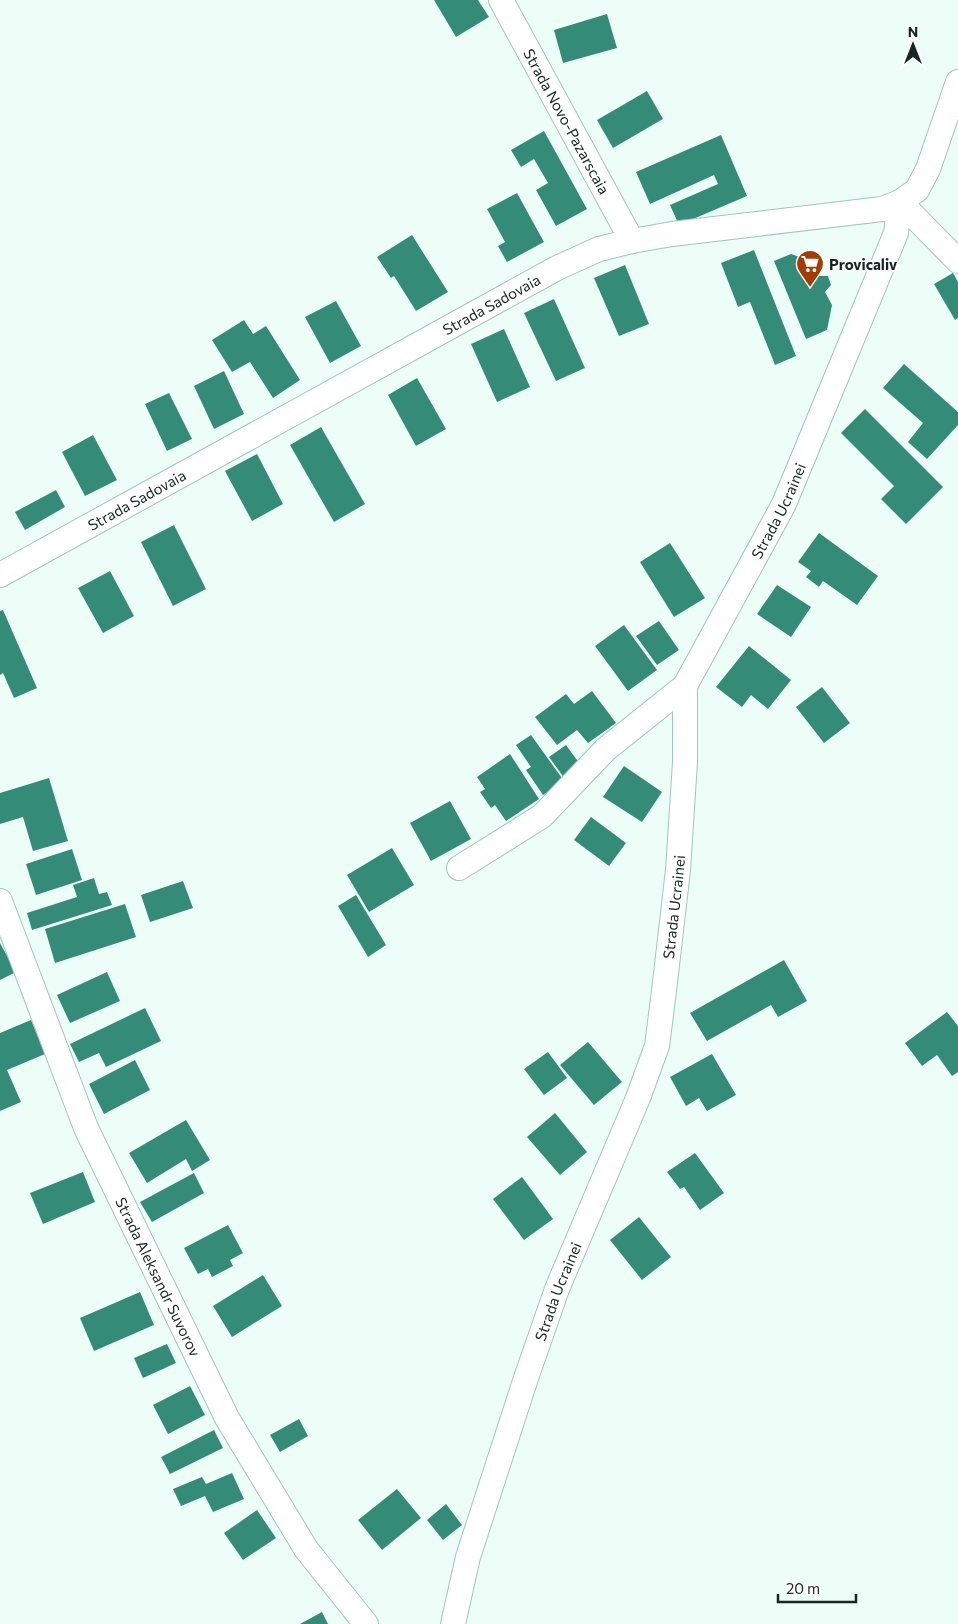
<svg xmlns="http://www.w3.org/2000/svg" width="958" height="1624" viewBox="0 0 958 1624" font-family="Commissioner,sans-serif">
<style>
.building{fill:#348b78}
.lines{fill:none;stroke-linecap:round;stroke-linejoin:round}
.street-casing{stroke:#9dc7bb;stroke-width:26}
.street{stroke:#fff;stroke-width:24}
.labels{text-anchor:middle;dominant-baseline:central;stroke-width:4;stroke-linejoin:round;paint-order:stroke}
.street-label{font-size:15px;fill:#162622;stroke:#fff}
.poi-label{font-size:15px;font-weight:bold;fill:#162622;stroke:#fff;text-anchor:start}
</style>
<rect width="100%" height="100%" fill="#edfef9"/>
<g class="building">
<polygon points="434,0 478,0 489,17 456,37"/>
<polygon points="607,14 617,48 563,63 554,30"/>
<polygon points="647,91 663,119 613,148 597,120"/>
<polygon points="544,131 587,209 556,226 536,190 548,183 534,159 521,167 511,150"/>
<polygon points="721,135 747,196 679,225 670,205 718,184 714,175 650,204 636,172"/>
<polygon points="517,193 544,242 507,262 498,246 505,242 487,209"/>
<polygon points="412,235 448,292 416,311 394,276 391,278 377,257"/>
<polygon points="754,250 796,356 775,365 750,302 738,307 721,263"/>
<polygon points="791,254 813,262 819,276 828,276 831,285 825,292 832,305 827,330 806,339 774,261"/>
<polygon points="625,265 649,324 619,336 594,278"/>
<polygon points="953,273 958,282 958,318 955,320 934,284"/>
<polygon points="554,299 585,368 556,381 524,313"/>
<polygon points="336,301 361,346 330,363 305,317"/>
<polygon points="244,320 253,334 266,326 300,380 273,398 250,362 232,372 212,340"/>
<polygon points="504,329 530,387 497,402 471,344"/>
<polygon points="904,364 958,412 958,425 927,459 908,442 923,423 883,388"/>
<polygon points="224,371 244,414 214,429 194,386"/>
<polygon points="417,378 446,429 416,446 388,395"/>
<polygon points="169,393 192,439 167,451 145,404"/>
<polygon points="865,409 943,487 906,524 881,499 894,486 841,433"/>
<polygon points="321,427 365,504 334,522 290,445"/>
<polygon points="93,435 117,480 85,496 62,452"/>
<polygon points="257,454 283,504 252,521 225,471"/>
<polygon points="56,490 65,507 25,530 15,512"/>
<polygon points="174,525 206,589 173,606 141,542"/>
<polygon points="819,533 878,576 857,605 823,581 819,587 806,577 811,571 798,562"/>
<polygon points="670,543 705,598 674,617 640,562"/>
<polygon points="110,571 134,616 103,633 78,588"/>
<polygon points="777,585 811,607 791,637 757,614"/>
<polygon points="3,610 37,688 14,698 3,673 0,675 0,611"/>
<polygon points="659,621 679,650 657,665 636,636"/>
<polygon points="624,625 657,670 628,691 595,646"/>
<polygon points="749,646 791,680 768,709 751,695 742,707 716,687"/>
<polygon points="822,687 850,723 824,743 796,707"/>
<polygon points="592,691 616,723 588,743 577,730 557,745 535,717 566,694 574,704"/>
<polygon points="531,735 564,781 543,795 526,770 531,767 516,745"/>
<polygon points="566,745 582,767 565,779 549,757"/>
<polygon points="510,754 539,799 506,821 495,805 491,808 480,792 485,789 477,777"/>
<polygon points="624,766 662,792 642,822 603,797"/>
<polygon points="49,778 68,841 33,851 23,817 0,824 0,793"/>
<polygon points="450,801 471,839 431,861 410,823"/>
<polygon points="591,817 626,843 609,866 574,840"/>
<polygon points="392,848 414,885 369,912 347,875"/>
<polygon points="72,849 82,880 36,895 26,864"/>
<polygon points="94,878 99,894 107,892 112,905 32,930 27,913 77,897 73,885"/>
<polygon points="183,881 193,908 150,922 141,895"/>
<polygon points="356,895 386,945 368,957 338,906"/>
<polygon points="125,904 136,937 55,963 45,929"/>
<polygon points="0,943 16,972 0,980"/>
<polygon points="784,960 807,1001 778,1017 771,1005 707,1041 690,1013"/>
<polygon points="107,972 120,1001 70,1023 57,995"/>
<polygon points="145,1008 161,1041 106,1067 99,1053 79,1062 70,1044"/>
<polygon points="947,1012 958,1026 958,1072 952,1076 937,1055 922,1066 905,1043"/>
<polygon points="31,1020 45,1054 7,1070 21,1102 0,1111 0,1033"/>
<polygon points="588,1042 622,1082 594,1105 560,1065"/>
<polygon points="548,1052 567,1078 544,1095 524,1069"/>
<polygon points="712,1054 736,1095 707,1111 699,1098 686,1106 670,1077"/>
<polygon points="135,1060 150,1090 104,1114 89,1084"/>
<polygon points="555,1113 587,1152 560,1175 527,1137"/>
<polygon points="186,1120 210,1160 192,1171 186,1159 147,1183 129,1153"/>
<polygon points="695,1153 724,1193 700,1210 684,1187 680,1189 667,1172"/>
<polygon points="83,1172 95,1202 43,1224 30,1193"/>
<polygon points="194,1173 204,1193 152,1222 140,1202"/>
<polygon points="522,1177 553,1219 524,1240 493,1199"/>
<polygon points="639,1217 671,1257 642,1280 610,1240"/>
<polygon points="228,1225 243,1253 230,1260 233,1266 212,1277 208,1269 198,1274 184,1248"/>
<polygon points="263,1275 282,1306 232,1337 213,1306"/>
<polygon points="140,1292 154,1325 94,1351 80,1318"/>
<polygon points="167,1344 176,1363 143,1378 134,1358"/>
<polygon points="190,1386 205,1415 168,1434 153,1405"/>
<polygon points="299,1419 308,1436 280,1452 270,1435"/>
<polygon points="214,1430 223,1448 170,1474 161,1457"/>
<polygon points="232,1473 244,1499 213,1512 205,1496 181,1506 173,1489 202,1477 206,1484"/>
<polygon points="397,1489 421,1518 382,1550 358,1520"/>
<polygon points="446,1504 462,1525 443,1540 427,1520"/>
<polygon points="257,1510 276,1538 243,1560 224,1533"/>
<polygon points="322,1612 328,1624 300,1624"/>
</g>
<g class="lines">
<defs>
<g id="street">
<path id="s1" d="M501 0 632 241"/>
<polyline points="900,202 958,261"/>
<path id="s2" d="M0 575 557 268 599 249 632 241 672 234 882 209 900 202 917 190 928 169 958 82"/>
<polyline points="459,868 542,816 606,749 685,686"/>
<path id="s3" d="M0 901 86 1128 227 1418 306 1549 366 1624"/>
<path id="s4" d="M453 1624 468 1557 526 1378 557 1289 638 1098 657 1046 664 991 678 870 685 762V686L784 504 896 233 900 202"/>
</g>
</defs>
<use href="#street" class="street-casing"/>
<use href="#street" class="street"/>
</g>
<defs>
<symbol id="supermarket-pin" viewBox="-11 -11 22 30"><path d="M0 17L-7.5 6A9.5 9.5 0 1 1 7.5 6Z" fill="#a13d04" stroke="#fff"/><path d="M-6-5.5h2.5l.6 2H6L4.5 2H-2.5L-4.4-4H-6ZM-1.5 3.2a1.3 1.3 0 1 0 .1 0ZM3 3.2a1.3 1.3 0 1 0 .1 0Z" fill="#fff"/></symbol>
</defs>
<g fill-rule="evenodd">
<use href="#supermarket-pin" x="794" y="248" width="32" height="43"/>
</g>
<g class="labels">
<g class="street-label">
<text stroke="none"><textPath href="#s1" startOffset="138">Strada Novo-Pazarscaia</textPath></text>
<text stroke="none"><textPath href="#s2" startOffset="561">Strada Sadovaia</textPath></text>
<text stroke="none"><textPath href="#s2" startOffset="156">Strada Sadovaia</textPath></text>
<text stroke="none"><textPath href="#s4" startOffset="1174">Strada Ucrainei</textPath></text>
<text stroke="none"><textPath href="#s4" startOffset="754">Strada Ucrainei</textPath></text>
<text stroke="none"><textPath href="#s3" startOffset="408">Strada Aleksandr Suvorov</textPath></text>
<text stroke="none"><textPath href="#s4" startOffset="349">Strada Ucrainei</textPath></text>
</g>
<g class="poi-label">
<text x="829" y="264">Provicaliv</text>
</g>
</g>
<g transform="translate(913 45)" stroke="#ffffff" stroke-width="4" paint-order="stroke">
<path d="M0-4L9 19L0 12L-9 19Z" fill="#162622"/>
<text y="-8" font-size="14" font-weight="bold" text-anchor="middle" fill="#162622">N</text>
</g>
<path d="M778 1594v8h78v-8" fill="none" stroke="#162622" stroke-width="2.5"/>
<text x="786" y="1594" font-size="15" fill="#162622" stroke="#ffffff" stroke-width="4" paint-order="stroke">20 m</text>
</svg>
